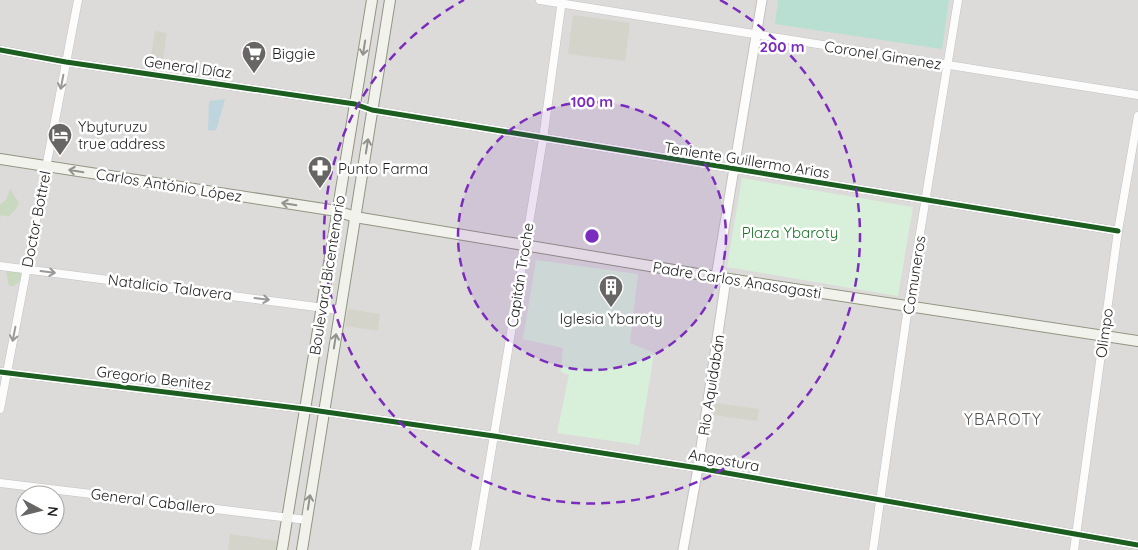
<svg xmlns="http://www.w3.org/2000/svg" width="1138" height="550" viewBox="0 0 1138 550" font-family="Quicksand,sans-serif">
<style>
.residential{fill:#dcdbd9;fill-rule:evenodd}
.construction{fill:#d5d4ca}
.forest{fill:#c8d9c0}
.park{fill:#d8f0da}
.pitch{fill:#b8dfd1}
.water{fill:#bfd5dd}
.lines{fill:none;stroke-linecap:round;stroke-linejoin:round}
.minor-casing{stroke:#c3c2c0;stroke-width:9}
.tertiary-casing{stroke:#c3c2c0;stroke-width:11}
.secondary-casing{stroke:#939582;stroke-width:12}
.minor{stroke:#fcfcfc;stroke-width:8}
.tertiary{stroke:#fcfcfc;stroke-width:9}
.secondary{stroke:#f1f2eb;stroke-width:10}
.cycleway-casing{stroke:#fff;stroke-width:8}
.cycleway{stroke:#1b5e20;stroke-width:5}
.oneway{stroke:#92938f}
.oneway2{stroke:#999}
.ring{fill:none;stroke:#7b2cbf;stroke-width:2.5;stroke-dasharray:9 6}
.labels{text-anchor:middle;dominant-baseline:central;stroke-width:5;stroke-linejoin:round;paint-order:stroke}
.poi-label{font-size:15px;fill:#1f1f1f;stroke:#fff;text-anchor:start}
.street-label{font-size:15px;fill:#1f1f1f;stroke:#fff}
.park-label{font-size:15px;fill:#167324;stroke:#fff}
.neighbourhood-label{font-size:16px;letter-spacing:1px;fill:#525252;stroke:#fff}
.centre{fill:#7b2cbf;stroke:#fff;stroke-width:2.5}
.ring-label{font-size:15px;text-anchor:middle;font-weight:bold;fill:#7b2cbf;stroke:#fff;stroke-width:5;stroke-linejoin:round;paint-order:stroke}
</style>
<rect width="100%" height="100%" fill="#edebe8"/>
<path class="residential" d="M0 0H1138V550H0ZM25 495H55V525H25Z"/>
<g class="construction">
<polygon points="573,15 630,23 625,61 568,54"/>
<polygon points="155,31 167,33 161,71 149,69"/>
<polygon points="348,309 380,314 378,331 345,326"/>
<polygon points="715,403 759,409 757,421 714,415"/>
<polygon points="230,534 278,541 277,550 228,550"/>
</g>
<g class="forest">
<polygon points="10,189 19,203 15,210 8,217 3,215 0,216 0,204 6,200"/>
<polygon points="6,271 21,272 23,278 14,286 9,286"/>
</g>
<g class="park">
<polygon points="742,178 913,207 898,296 727,267"/>
<polygon points="536,260 638,274 630,343 654,353 639,445 557,433 569,375 561,372 563,348 523,339"/>
</g>
<polygon class="pitch" points="778,0 949,0 942,49 775,24"/>
<polygon class="water" points="225,99 217,128 215,131 208,130 209,101"/>
<g class="lines">
<defs>
<g id="minor">
<polyline points="540,0 1138,95"/>
<polyline points="0,50 66,62 355,104 372,110 1118,231"/>
<polyline points="0,266 340,310"/>
<polyline points="0,372 305,409 494,436 698,468 1138,545"/>
<polyline points="0,409 78,0"/>
<polyline points="0,483 307,520"/>
<polyline points="475,550 543,139 562,0"/>
<polyline points="873,550 908,307 958,0"/>
<polyline points="1074,550 1118,231 1138,116"/>
</g>
<g id="tertiary">
<polyline points="716,277 762,0"/>
<polyline points="683,550 698,468 726,279"/>
</g>
<g id="secondary">
<polyline points="0,159 337,211 355,217 716,277 1138,341"/>
<polyline points="282,550 372,0"/>
<polyline points="302,550 390,0"/>
</g>
</defs>
<use href="#minor" class="minor-casing"/>
<use href="#tertiary" class="tertiary-casing"/>
<use href="#secondary" class="secondary-casing"/>
<use href="#minor" class="minor"/>
<use href="#tertiary" class="tertiary"/>
<use href="#secondary" class="secondary"/>
<defs>
<g id="cycleway">
<polyline points="0,50 66,62 355,104 372,110 1118,231"/>
<polyline points="0,372 305,409 494,436 698,468 1138,545"/>
</g>
</defs>
<use href="#cycleway" class="cycleway-casing"/>
<use href="#cycleway" class="cycleway"/>
</g>
<defs><path id="oneway-shaft" d="M-6 0H5M1.5-3L5.5 0L1.5 3" fill="none" stroke-width="1.6" stroke-linecap="round" stroke-linejoin="round" transform="scale(1.25)"/></defs>
<g class="oneway">
<use href="#oneway-shaft" transform="translate(364 48) rotate(99)"/>
<use href="#oneway-shaft" transform="translate(367 146) rotate(-81)"/>
<use href="#oneway-shaft" transform="translate(76 171) rotate(-171)"/>
<use href="#oneway-shaft" transform="translate(289 204) rotate(-171)"/>
<use href="#oneway-shaft" transform="translate(335 341) rotate(-81)"/>
<use href="#oneway-shaft" transform="translate(309 502) rotate(-81)"/>
</g>
<g class="oneway2">
<use href="#oneway-shaft" transform="translate(62 82) rotate(101)"/>
<use href="#oneway-shaft" transform="translate(48 272) rotate(7)"/>
<use href="#oneway-shaft" transform="translate(262 299) rotate(7)"/>
<use href="#oneway-shaft" transform="translate(14 334) rotate(101)"/>
</g>
<circle cx="592" cy="236" r="134" fill="#7b2cbf" fill-opacity=".12"/>
<g class="ring">
<circle cx="592" cy="236" r="134"/>
<path d="M720 0A268 268 0 1 1 464 0"/>
</g>
<defs>
<symbol id="supermarket-pin" viewBox="-11 -11 22 30"><path d="M0 17L-7.5 6A9.5 9.5 0 1 1 7.5 6Z" fill="#676665" stroke="#fff"/><path d="M-6-5.5h2.5l.6 2H6L4.5 2H-2.5L-4.4-4H-6ZM-1.5 3.2a1.3 1.3 0 1 0 .1 0ZM3 3.2a1.3 1.3 0 1 0 .1 0Z" fill="#fff"/></symbol>
<symbol id="hotel-pin" viewBox="-11 -11 22 30"><path d="M0 17L-7.5 6A9.5 9.5 0 1 1 7.5 6Z" fill="#676665" stroke="#fff"/><path d="M-6-4.5h1.5V1H6V5H4.5V3h-9V5H-6ZM-4 0a1.8 1.8 0 1 1 3.6 0ZM.5 0V-2.5h3Q6-2.5 6 0Z" fill="#fff"/></symbol>
<symbol id="pharmacy-pin" viewBox="-11 -11 22 30"><path d="M0 17L-7.5 6A9.5 9.5 0 1 1 7.5 6Z" fill="#676665" stroke="#fff"/><path d="M-2-6h4v4h4v4h-4v4h-4v-4h-4v-4h4Z" fill="#fff"/></symbol>
<symbol id="building-pin" viewBox="-11 -11 22 30"><path d="M0 17L-7.5 6A9.5 9.5 0 1 1 7.5 6Z" fill="#676665" stroke="#fff"/><path d="M-4-6H4V6H1V3H-1V6H-4ZM-2.5-4.3h1.7v1.8h-1.7ZM.8-4.3h1.7v1.8H.8ZM-2.5-1h1.7V.8h-1.7ZM.8-1h1.7V.8H.8Z" fill="#fff"/></symbol>
</defs>
<g fill-rule="evenodd">
<use href="#supermarket-pin" x="240" y="39" width="28" height="38"/>
<use href="#hotel-pin" x="46" y="121" width="28" height="38"/>
<use href="#pharmacy-pin" x="306" y="154" width="28" height="38"/>
<use href="#building-pin" x="597" y="273" width="28" height="38"/>
</g>
<g class="labels">
<g class="poi-label">
<text x="272" y="53">Biggie</text>
<text x="78" y="126">Ybyturuzu<tspan x="78" dy="17">true address</tspan></text>
<text x="338" y="168">Punto Farma</text>
<text x="611" y="318" text-anchor="middle">Iglesia Ybaroty</text>
</g>
<g class="street-label">
<text transform="translate(883 55) rotate(9)">Coronel Gimenez</text>
<text transform="translate(188 67) rotate(8)">General Díaz</text>
<text transform="translate(747 160) rotate(9)">Teniente Guillermo Arias</text>
<text transform="translate(169 185) rotate(9)">Carlos António López</text>
<text transform="translate(36 219) rotate(-79)">Doctor Bottrel</text>
<text transform="translate(327 275) rotate(-81)">Boulevard Bicentenario</text>
<text transform="translate(520 275) rotate(-81)">Capitán Troche</text>
<text transform="translate(914 275) rotate(-81)">Comuneros</text>
<text transform="translate(737 280) rotate(9)">Padre Carlos Anasagasti</text>
<text transform="translate(170 287) rotate(7)">Natalicio Talavera</text>
<text transform="translate(1104 333) rotate(-82)">Olimpo</text>
<text transform="translate(154 378) rotate(7)">Gregorio Benitez</text>
<text transform="translate(711 385) rotate(-81)">Rio Aquidabán</text>
<text transform="translate(724 460) rotate(10)">Angostura</text>
<text transform="translate(153 501) rotate(7)">General Caballero</text>
</g>
<g class="park-label">
<text x="790" y="232">Plaza Ybaroty</text>
</g>
<g class="neighbourhood-label">
<text x="1003" y="419">YBAROTY</text>
</g>
</g>
<circle cx="592" cy="236" r="8" class="centre"/>
<g class="ring-label">
<text x="782" y="52">200 m</text>
<text x="592" y="107">100 m</text>
</g>
<g transform="translate(40 510) rotate(97)"><circle r="24" fill="#ffffff" stroke="#a5a5a5"/>
<path d="M0-4L9 19L0 12L-9 19Z" fill="#676665"/>
<text y="-8" font-size="14" font-weight="bold" text-anchor="middle" fill="#1f1f1f">N</text>
</g>
</svg>
